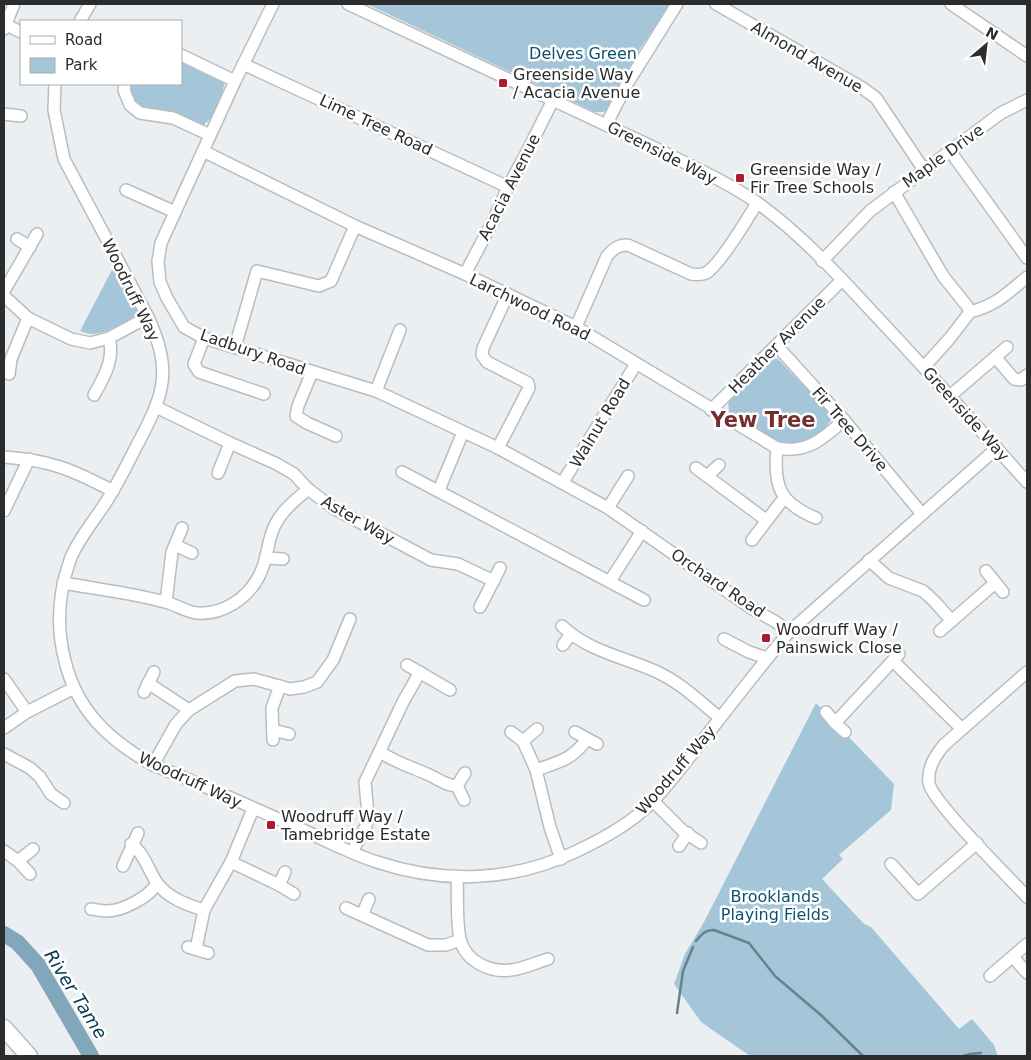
<svg xmlns="http://www.w3.org/2000/svg" width="1031" height="1060" viewBox="0 0 1031 1060" font-family="'DejaVu Sans',sans-serif">
<style>
.green{fill:#a4c6d8}
.lines{fill:none;stroke-linecap:round;stroke-linejoin:round}
.stream{stroke:#688290;stroke-width:2.5}
.river{stroke:#82a7bb;stroke-width:16}
.minor-casing{stroke:#b9bdc0;stroke-width:14}
.highway-casing{stroke:#b9bdc0;stroke-width:19}
.minor{stroke:#fff;stroke-width:11}
.highway{stroke:#fff;stroke-width:16}
.poi-dot{fill:#ae1a2d;stroke:#fff;stroke-width:2}
.labels{text-anchor:middle;dominant-baseline:central;stroke-width:5;stroke-linejoin:round;paint-order:stroke}
.park-label{font-size:16px;fill:#0b526e;stroke:#fff}
.street-label{font-size:16px;fill:#2a2c2d;stroke:#fff}
.poi-label{font-size:16px;fill:#2a2c2d;stroke:#fff;text-anchor:start}
.water-label{font-size:18px;font-style:italic;fill:#053a50;stroke:#fff}
.district-label{font-size:21px;font-weight:bold;fill:#752e2f;stroke:#fff}
</style>
<rect width="100%" height="100%" fill="#ebeff2"/>
<g class="green">
<polygon points="367,4 671,4 639,50 611,106 604,112 595,112"/>
<path d="M181 61 194 67V69L218 80 221 79 224 83C223 95 217 117 205 123V125L193 124 191 120 174 113 141 110 131 99 128 84H181Z"/>
<path d="M114 266 138 310C134 322 104 334 92 334 88 334 84 332 80 331Z"/>
<path d="M771 358 778 359 830 413 831 420C818 439 797 451 774 441 762 437 740 419 729 411L728 402 734 394Z"/>
<polygon points="816,703 894,784 891,810 839,855 843,859 822,879 864,924 871,927 959,1029 972,1019 994,1045 998,1056 750,1056 701,1022 674,984 685,954 704,922"/>
</g>
<g class="lines">
<g class="stream">
<path d="M696 941C702 934 705 930 714 930L749 943 775 976 822 1016 863 1056"/>
<polyline points="677,1013 683,971 693,947"/>
<polyline points="963,1056 970,1054 981,1053"/>
</g>
<polyline class="river" points="4,934 17,942 38,965 91,1056"/>
<defs>
<g id="minor">
<polyline points="273,4 235,81 161,243 158,261 160,282 167,298 184,327 204,338 376,391 498,448 608,508 751,608 776,622 789,632"/>
<path d="M348 4 655 148C689 165 728 182 759 204 803 236 840 277 877 317 928 371 977 427 1027 482"/>
<polyline points="716,4 861,87 876,98 924,170"/>
<polyline points="951,4 1027,56"/>
<polyline points="80,21 90,4"/>
<polyline points="6,25 21,32"/>
<polyline points="4,29 14,4"/>
<polyline points="181,55 235,81"/>
<polyline points="243,64 508,187"/>
<path d="M55 84 54 110 64 159 148 317C174 374 163 396 135 449 126 467 117 485 106 502 94 521 78 539 70 560 58 594 56 627 65 661 77 711 110 741 153 765 204 785 253 808 303 830 327 841 351 854 377 862 443 884 513 882 577 851 604 838 632 823 653 801 669 784 684 764 699 745 729 707 758 669 789 632L997 448"/>
<polyline points="125,84 124,90 130,105 140,113 173,118 210,135"/>
<polyline points="4,114 21,116"/>
<polyline points="606,125 627,84 677,4"/>
<path d="M203 151 355 226 465 274 576 327 777 448C807 454 824 438 844 420"/>
<polyline points="950,151 1027,258"/>
<polyline points="126,190 175,212"/>
<polyline points="894,192 943,276 967,306 970,312"/>
<polyline points="17,239 30,247"/>
<polyline points="822,261 870,211 1001,113 1027,100"/>
<polyline points="465,274 494,219 508,187 528,150 553,100"/>
<polyline points="4,291 37,234"/>
<polyline points="4,296 28,318 71,339 90,343 109,338 148,317"/>
<path d="M576 327 607 256C614 248 618 245 628 245L691 274C696 275 700 275 706 273 720 265 748 218 757 203"/>
<polyline points="204,338 194,364 199,372 264,394"/>
<polyline points="777,346 844,420 922,514"/>
<polyline points="235,347 257,271 319,286 331,281 355,226"/>
<polyline points="996,358 1014,379 1021,380 1027,375"/>
<path d="M924 367 950 338 970 312C995 306 1008 293 1027 277"/>
<polyline points="312,372 298,406 296,416 307,423 336,436"/>
<polyline points="9,374 11,359 28,318"/>
<polyline points="376,391 400,330"/>
<path d="M94 395C104 377 115 359 109 338"/>
<polyline points="950,396 1007,347"/>
<polyline points="156,407 230,443 277,464 294,474 308,489 333,508 431,560 458,564 494,581"/>
<polyline points="711,410 842,280"/>
<polyline points="498,448 529,388 528,383 487,362 482,355 483,348 508,294"/>
<path d="M777 448C773 487 780 503 816 518"/>
<path d="M4 457C50 460 73 470 113 491"/>
<polyline points="696,468 766,520"/>
<polyline points="402,472 644,600"/>
<polyline points="218,473 230,443"/>
<polyline points="707,476 719,465"/>
<polyline points="563,482 636,364"/>
<polyline points="439,490 463,432"/>
<polyline points="608,508 628,476"/>
<polyline points="4,511 29,459"/>
<polyline points="752,540 784,498"/>
<polyline points="175,545 192,553"/>
<polyline points="267,558 283,559"/>
<polyline points="869,560 889,578 923,591 934,601 952,621"/>
<polyline points="986,571 1003,592"/>
<polyline points="610,581 642,531"/>
<path d="M63 583C97 589 132 593 165 602 175 604 186 612 197 613 223 615 248 598 259 576 268 560 267 540 275 525 282 510 296 500 308 489"/>
<polyline points="166,602 172,552 182,528"/>
<polyline points="480,607 500,568"/>
<path d="M562 626C588 651 623 657 655 671 680 682 699 701 720 718"/>
<polyline points="940,631 995,583"/>
<polyline points="724,639 749,652 767,658"/>
<polyline points="563,645 571,634"/>
<polyline points="893,661 962,729"/>
<polyline points="407,665 450,690"/>
<path d="M1027 672 944 745C935 756 927 768 929 783 932 802 1010 878 1027 897"/>
<polyline points="4,679 27,712"/>
<polyline points="148,683 189,710"/>
<polyline points="144,692 154,672"/>
<polyline points="826,712 835,723 845,732"/>
<polyline points="835,723 899,654"/>
<polyline points="4,728 27,712 74,688"/>
<polyline points="273,730 289,734"/>
<polyline points="511,732 523,741 536,770 550,827 561,859"/>
<polyline points="575,732 597,744"/>
<polyline points="273,740 272,708 280,686"/>
<polyline points="523,741 537,729"/>
<path d="M380 752C395 762 411 767 427 774 437 778 446 786 457 786"/>
<polyline points="4,754 30,768 40,777 51,794 64,803"/>
<polyline points="153,765 176,724 189,710 235,681 254,679 290,689 304,687 317,682 333,660 350,619"/>
<path d="M536 770C559 762 573 759 587 739"/>
<polyline points="464,800 457,786 465,773"/>
<polyline points="653,801 683,831 701,843"/>
<path d="M131 844C145 854 148 870 157 883 168 898 187 905 204 910"/>
<polyline points="679,846 688,833"/>
<polyline points="4,851 18,861 30,874"/>
<polyline points="352,852 366,826 368,815 365,782 403,702 420,672"/>
<polyline points="18,861 33,849"/>
<polyline points="231,862 279,885 294,894"/>
<polyline points="891,864 918,894 977,843"/>
<polyline points="123,866 138,833"/>
<path d="M457 877C458 897 456 919 460 939 465 961 490 973 511 970 523 969 537 962 548 959"/>
<polyline points="279,885 285,872"/>
<polyline points="346,908 428,945 446,945 460,940"/>
<path d="M91 909C97 910 102 911 107 911 122 911 150 897 157 883"/>
<polyline points="362,915 369,899"/>
<polyline points="188,947 208,953"/>
<polyline points="196,949 204,910 231,862 253,809"/>
<polyline points="1013,957 1027,973"/>
<polyline points="990,976 1027,944"/>
</g>
<polyline id="highway" points="4,1028 29,1056"/>
</defs>
<use href="#minor" class="minor-casing"/>
<use href="#highway" class="highway-casing"/>
<use href="#minor" class="minor"/>
<use href="#highway" class="highway"/>
</g>
<g class="poi-dot">
<rect x="498" y="78" width="10" height="10" rx="2.5"/>
<rect x="735" y="173" width="10" height="10" rx="2.5"/>
<rect x="761" y="633" width="10" height="10" rx="2.5"/>
<rect x="266" y="820" width="10" height="10" rx="2.5"/>
</g>
<g class="labels">
<g class="park-label">
<text x="583" y="53">Delves Green</text>
<text x="775" y="896">Brooklands<tspan x="775" dy="18">Playing Fields</tspan></text>
</g>
<g class="street-label">
<text transform="translate(807 57) rotate(30)">Almond Avenue</text>
<text transform="translate(376 125) rotate(25)">Lime Tree Road</text>
<text transform="translate(662 153) rotate(27)">Greenside Way</text>
<text transform="translate(943 156) rotate(-36)">Maple Drive</text>
<text transform="translate(509 187) rotate(-63)">Acacia Avenue</text>
<text transform="translate(131 290) rotate(64)">Woodruff Way</text>
<text transform="translate(530 307) rotate(26)">Larchwood Road</text>
<text transform="translate(777 345) rotate(-45)">Heather Avenue</text>
<text transform="translate(253 352) rotate(19)">Ladbury Road</text>
<text transform="translate(966 414) rotate(48)">Greenside Way</text>
<text transform="translate(600 423) rotate(-59)">Walnut Road</text>
<text transform="translate(850 429) rotate(49)">Fir Tree Drive</text>
<text transform="translate(358 520) rotate(30)">Aster Way</text>
<text transform="translate(718 583) rotate(34)">Orchard Road</text>
<text transform="translate(676 770) rotate(-49)">Woodruff Way</text>
<text transform="translate(190 780) rotate(25)">Woodruff Way</text>
</g>
<g class="poi-label">
<text x="513" y="74">Greenside Way<tspan x="513" dy="18">/ Acacia Avenue</tspan></text>
<text x="750" y="169">Greenside Way /<tspan x="750" dy="18">Fir Tree Schools</tspan></text>
<text x="776" y="629">Woodruff Way /<tspan x="776" dy="18">Painswick Close</tspan></text>
<text x="281" y="816">Woodruff Way /<tspan x="281" dy="18">Tamebridge Estate</tspan></text>
</g>
<g class="water-label">
<text transform="translate(76 994) rotate(58)">River Tame</text>
</g>
<g class="district-label">
<text x="763" y="420">Yew Tree</text>
</g>
</g>
<rect width="1031" height="1060" fill="none" stroke="#2a2c2d" stroke-width="10"/>
<rect x="20" y="20" width="162" height="65" fill="#ffffff" stroke="#aaabab"/>
<rect x="30" y="36" width="25" height="8" fill="#ffffff" stroke="#aaabab"/>
<text x="65" y="45" font-size="15" fill="#2a2c2d">Road</text>
<rect x="30" y="58" width="25" height="15" fill="#a4c6d8" stroke="#aaabab"/>
<text x="65" y="70" font-size="15" fill="#2a2c2d">Park</text>
<g transform="translate(986 45) rotate(28)" stroke="#ffffff" stroke-width="4" paint-order="stroke">
<path d="M0-4L9 19L0 12L-9 19Z" fill="#2a2c2d"/>
<text y="-8" font-size="14" font-weight="bold" text-anchor="middle" fill="#2a2c2d">N</text>
</g>
</svg>
